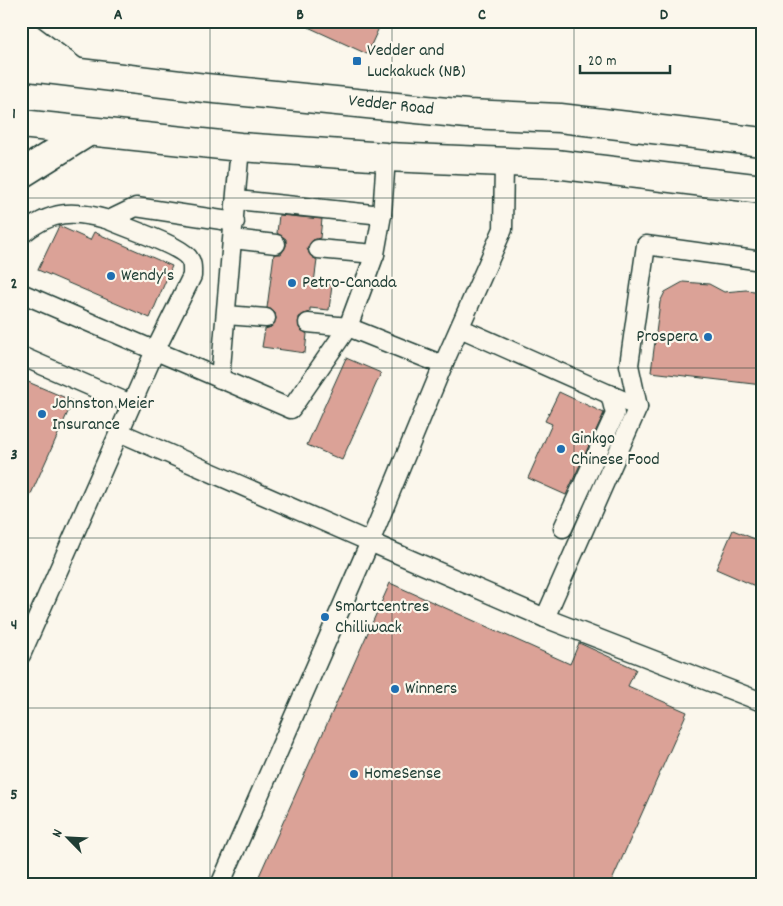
<svg xmlns="http://www.w3.org/2000/svg" width="783" height="906" viewBox="0 0 783 906" font-family="Dekko,sans-serif">
<style>
.building{fill:#dba297;stroke:#1f3d34}
.lines{fill:none;stroke-linecap:round;stroke-linejoin:round}
.lane-casing{stroke:#1f3d34;stroke-width:21}
.secondary-casing{stroke:#1f3d34;stroke-width:31}
.lane{stroke:#fbf7ec;stroke-width:18}
.secondary{stroke:#fbf7ec;stroke-width:28}
.grid{fill:none;stroke:#1f3d34;stroke-width:1;stroke-opacity:0.55}
.poi-dot{fill:#1f6fb2;stroke:#fbf7ec;stroke-width:2}
.labels{text-anchor:middle;dominant-baseline:central;stroke-width:4.5;stroke-linejoin:round;paint-order:stroke}
.poi-label{font-size:18px;fill:#1f3d34;stroke:#fbf7ec;text-anchor:start}
.street-label{font-size:18px;fill:#1f3d34;stroke:#fbf7ec}
.neatline{fill:none;stroke:#1f3d34;stroke-width:2}
.grid-label{font-size:16px;text-anchor:middle;font-weight:bold;fill:#1f3d34}
</style>
<rect width="100%" height="100%" fill="#fbf7ec"/>
<filter id="ink" filterUnits="userSpaceOnUse"><feTurbulence type="fractalNoise" baseFrequency=".02" numOctaves="2"/><feDisplacementMap in="SourceGraphic" scale="10" xChannelSelector="R" yChannelSelector="G"/><feConvolveMatrix kernelMatrix="1 2 1 2 8 2 1 2 1" color-interpolation-filters="sRGB"/></filter>
<g filter="url(#ink)">
<g class="building">
<polygon points="295,21 382,21 367,54"/>
<polygon points="279,215 322,219 320,238 313,240 307,249 312,257 317,260 314,283 332,285 329,310 310,308 310,312 299,317 299,328 307,334 305,353 262,347 265,329 271,327 276,319 275,313 267,308 274,254 281,254 286,246 286,239 277,233"/>
<polygon points="59,226 90,240 94,232 172,266 150,318 38,270"/>
<polygon points="683,282 709,284 724,292 746,290 762,292 762,385 651,372 660,302 665,292"/>
<polygon points="346,358 381,373 342,460 307,445"/>
<polygon points="21,379 73,401 21,516"/>
<polygon points="559,392 604,413 566,495 528,478 552,424 545,421"/>
<polygon points="733,530 762,542 762,589 716,569"/>
<polygon points="390,583 570,664 579,643 636,669 628,686 687,712 610,885 255,885"/>
</g>
<g class="lines">
<defs>
<g id="lane">
<polyline points="504,163 503,229 443,365 370,542 545,618 762,702"/>
<polyline points="237,200 382,215"/>
<path d="M21 235C51 210 73 210 109 220L136 207 235 222"/>
<polyline points="233,239 276,244"/>
<polyline points="318,249 375,254"/>
<polyline points="21,293 291,409 348,327 375,254 382,215 386,157"/>
<polyline points="226,315 266,318"/>
<polyline points="308,323 348,327 443,365"/>
<polyline points="460,328 638,407"/>
<polyline points="21,356 131,404"/>
<polyline points="220,379 240,147"/>
<polyline points="119,432 370,542 220,885"/>
<polyline points="563,528 615,414 610,394"/>
<polyline points="545,618 638,407 629,365 646,245 762,261"/>
<path d="M21 655 155 351 192 276C192 268 193 263 188 257 177 244 126 228 109 220"/>
</g>
<g id="secondary">
<polyline points="21,32 73,71"/>
<polyline points="21,66 205,88 467,114 560,118 762,142"/>
<polyline points="21,124 240,147 386,157 555,164 762,189"/>
<polyline points="21,174 88,132"/>
</g>
</defs>
<use href="#lane" class="lane-casing"/>
<use href="#secondary" class="secondary-casing"/>
<use href="#lane" class="lane"/>
<use href="#secondary" class="secondary"/>
</g>
</g>
<path class="grid" d="M210 21V885M392 21V885M574 21V885M21 198H762M21 368H762M21 538H762M21 708H762"/>
<g class="poi-dot">
<rect x="352" y="56" width="10" height="10" rx="2.5"/>
<circle cx="111" cy="276" r="5"/>
<circle cx="292" cy="283" r="5"/>
<circle cx="708" cy="337" r="5"/>
<circle cx="42" cy="414" r="5"/>
<circle cx="561" cy="449" r="5"/>
<circle cx="325" cy="617" r="5"/>
<circle cx="395" cy="689" r="5"/>
<circle cx="354" cy="774" r="5"/>
</g>
<g class="labels">
<g class="poi-label">
<text x="367" y="51">Vedder and<tspan x="367" dy="21">Luckakuck (NB)</tspan></text>
<text x="121" y="276">Wendy's</text>
<text x="302" y="283">Petro-Canada</text>
<text x="698" y="337" text-anchor="end">Prospera</text>
<text x="52" y="404">Johnston Meier<tspan x="52" dy="21">Insurance</tspan></text>
<text x="571" y="439">Ginkgo<tspan x="571" dy="21">Chinese Food</tspan></text>
<text x="335" y="607">Smartcentres<tspan x="335" dy="21">Chilliwack</tspan></text>
<text x="405" y="689">Winners</text>
<text x="364" y="774">HomeSense</text>
</g>
<g class="street-label">
<text transform="translate(391 106) rotate(6)">Vedder Road</text>
</g>
</g>
<rect width="783" height="906" fill="none" stroke="#fbf7ec" stroke-width="55"/>
<g transform="translate(68 838) rotate(294)" stroke="#fbf7ec" stroke-width="4" paint-order="stroke">
<path d="M0-4L9 19L0 12L-9 19Z" fill="#1f3d34"/>
<text y="-8" font-size="14" font-weight="bold" text-anchor="middle" fill="#1f3d34">N</text>
</g>
<path d="M580 65v8h90v-8" fill="none" stroke="#1f3d34" stroke-width="2.5"/>
<text x="588" y="65" font-size="15" fill="#1f3d34" stroke="#fbf7ec" stroke-width="4" paint-order="stroke">20 m</text>
<rect x="28" y="28" width="728" height="850" class="neatline"/>
<g class="grid-label">
<text x="118" y="19">A</text>
<text x="300" y="19">B</text>
<text x="482" y="19">C</text>
<text x="664" y="19">D</text>
<text x="14" y="118">1</text>
<text x="14" y="288">2</text>
<text x="14" y="459">3</text>
<text x="14" y="629">4</text>
<text x="14" y="799">5</text>
</g>
</svg>
